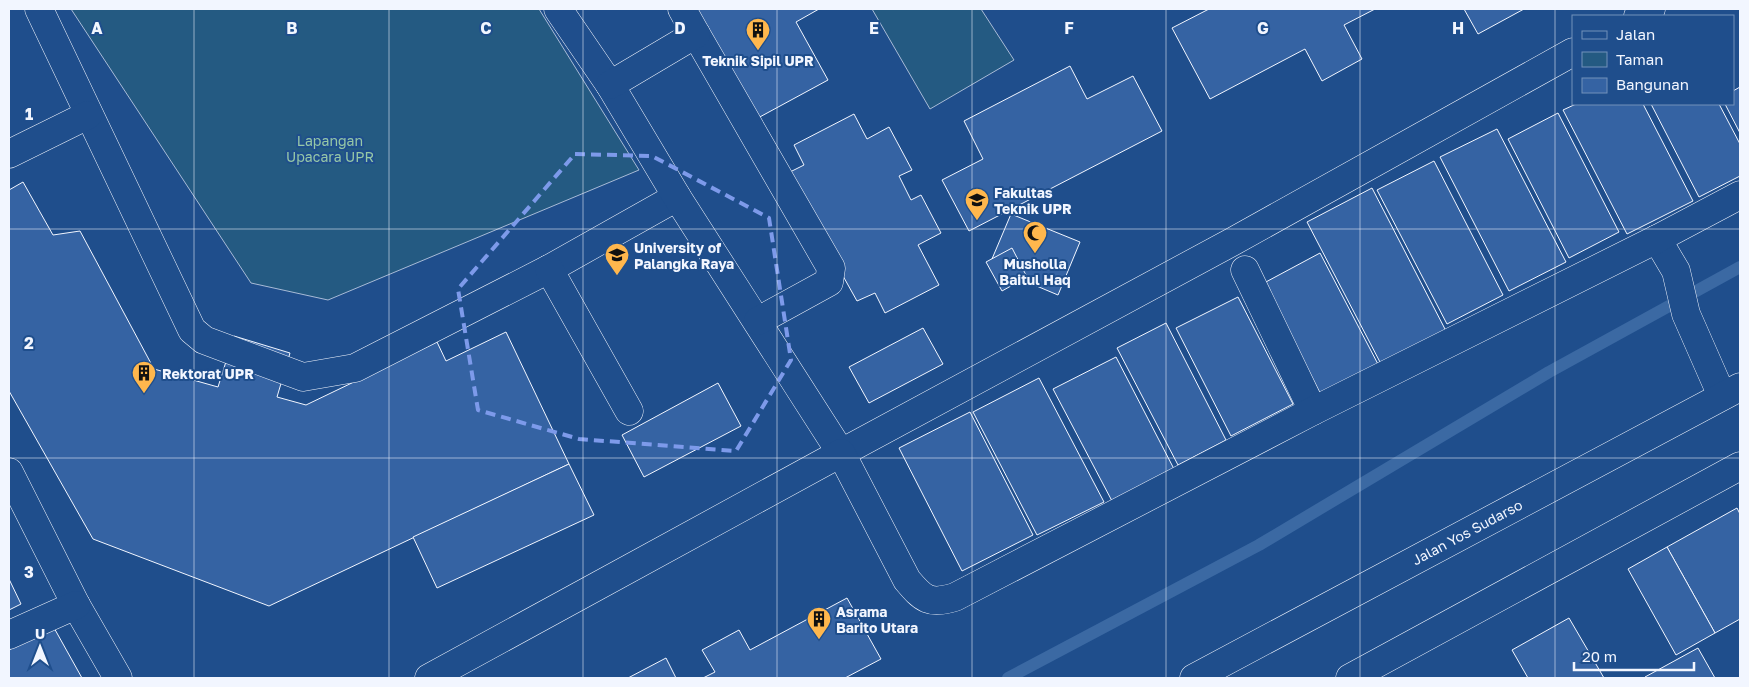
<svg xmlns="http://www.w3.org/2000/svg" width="1749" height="687" viewBox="0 0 1749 687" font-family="'Golos Text',sans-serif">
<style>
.green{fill:#245a82;stroke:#a8bbd7}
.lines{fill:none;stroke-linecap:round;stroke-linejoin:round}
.stream{stroke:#3b69a3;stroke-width:12}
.building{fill:#3563a3;stroke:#f2f6ff}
.minor-casing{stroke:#f2f6ff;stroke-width:29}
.major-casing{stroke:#f2f6ff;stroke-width:29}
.minor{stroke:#1f4e8c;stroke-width:28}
.major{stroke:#1f4e8c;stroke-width:28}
.marked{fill:none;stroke:#7d9aea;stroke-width:4;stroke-dasharray:10 6;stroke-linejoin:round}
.grid{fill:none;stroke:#f2f6ff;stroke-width:1;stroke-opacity:0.55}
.labels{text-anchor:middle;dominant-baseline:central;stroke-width:4;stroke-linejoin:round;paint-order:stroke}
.poi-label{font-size:14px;font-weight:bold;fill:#f2f6ff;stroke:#1f4e8c;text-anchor:start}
.park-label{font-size:14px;fill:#97c8a6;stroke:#1f4e8c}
.street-label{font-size:14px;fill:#f2f6ff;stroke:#1f4e8c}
.grid-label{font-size:16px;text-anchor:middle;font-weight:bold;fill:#f2f6ff;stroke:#1f4e8c;stroke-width:4;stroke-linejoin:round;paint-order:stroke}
</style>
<rect width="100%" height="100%" fill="#1f4e8c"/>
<g class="green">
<polygon points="71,9 539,9 639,170 328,300 251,283"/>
<polygon points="872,9 981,9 1014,60 930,109"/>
</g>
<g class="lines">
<polyline class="stream" points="1008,678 1259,545 1549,372 1740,267"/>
</g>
<g class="building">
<polygon points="681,9 819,9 796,22 828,80 745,125"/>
<polygon points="1209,9 1375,9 1344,25 1362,59 1322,81 1305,49 1210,99 1172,28"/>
<polygon points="1464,9 1524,9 1478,34"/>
<polygon points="1070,66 1087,99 1133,76 1162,131 969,231 942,180 983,159 964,121"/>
<polygon points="1740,87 1740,133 1725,104 1733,104 1733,91"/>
<polygon points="1576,104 1643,104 1693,201 1627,234 1563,110"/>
<polygon points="1651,104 1719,104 1740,144 1740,176 1699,197"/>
<polygon points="1558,113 1619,232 1569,258 1508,139"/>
<polygon points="854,114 867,139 889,127 912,170 899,176 911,200 921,195 941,233 918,245 939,285 885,313 875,293 857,301 786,174 804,165 794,145"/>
<polygon points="1497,129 1566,262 1509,291 1440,157"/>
<polygon points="1434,161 1503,295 1447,324 1377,190"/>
<polygon points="23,182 53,235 80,231 154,369 218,387 234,336 290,353 277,397 306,405 437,342 446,361 506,332 569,464 269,606 93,539 9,391 9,190"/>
<polygon points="1372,188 1446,331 1381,364 1307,222"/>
<polygon points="1011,214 1080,242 1058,295 989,266"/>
<polygon points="1012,248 1027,277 1002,291 986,262"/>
<polygon points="1320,253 1380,368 1322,397 1264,283"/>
<polygon points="1238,297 1293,404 1231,436 1176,328"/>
<polygon points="1166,323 1226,440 1178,465 1117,348"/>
<polygon points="923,328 943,364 869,403 849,367"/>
<polygon points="1116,357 1174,469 1112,501 1053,389"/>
<polygon points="1039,378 1104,502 1037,535 973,412"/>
<polygon points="718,383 741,426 644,477 622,435"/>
<polygon points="970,412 1033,535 962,571 899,448"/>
<polygon points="569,464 594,515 437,588 413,537"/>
<polygon points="1737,508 1740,514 1740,619 1715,633 1667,547"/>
<polygon points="1667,547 1715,633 1676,655 1628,569"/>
<polygon points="9,579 21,604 9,610"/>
<polygon points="847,598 881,659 845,678 703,678 715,672 702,650 739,630 750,650"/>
<polygon points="1569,618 1604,678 1528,678 1512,650"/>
<polygon points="53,626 82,678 9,678 9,650"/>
<polygon points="1698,648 1715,678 1646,678 1645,677"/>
<polygon points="666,658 676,678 628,678"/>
</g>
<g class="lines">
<defs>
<g id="minor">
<polyline points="39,9 192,330 204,340 303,377 355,368 549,269 677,197"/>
<polyline points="558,9 610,85 677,197 841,453 1232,242 1573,52"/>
<polyline points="1638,16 1651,9"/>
<polyline points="696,34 831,268 829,282 758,321"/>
<polyline points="610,85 696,34 682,9"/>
<polyline points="9,154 88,115"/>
<polyline points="1657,239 1676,271 1686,314 1722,396"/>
<polyline points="549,269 629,411"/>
<polyline points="1245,270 1313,411"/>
<polyline points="9,472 76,605 118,678"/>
<polyline points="9,635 76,605"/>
<path d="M429 678 841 453 907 580C923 599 929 605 955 597L1313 411 1657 239 1740 195"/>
</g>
<g id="major">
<polyline points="1194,678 1740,387"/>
<polyline points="1350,678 1740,466"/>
</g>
</defs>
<use href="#minor" class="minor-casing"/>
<use href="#major" class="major-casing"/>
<use href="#minor" class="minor"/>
<use href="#major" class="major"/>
</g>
<path class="marked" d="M575 154 652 156 769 218 791 360 736 451 579 439 478 410 458 289Z"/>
<path class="grid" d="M194 9V678M389 9V678M583 9V678M777 9V678M972 9V678M1166 9V678M1360 9V678M1555 9V678M9 229H1740M9 458H1740"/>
<defs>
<symbol id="building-pin" viewBox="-11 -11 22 30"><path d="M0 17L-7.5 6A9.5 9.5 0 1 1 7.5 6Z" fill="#ffb74d" stroke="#1f4e8c"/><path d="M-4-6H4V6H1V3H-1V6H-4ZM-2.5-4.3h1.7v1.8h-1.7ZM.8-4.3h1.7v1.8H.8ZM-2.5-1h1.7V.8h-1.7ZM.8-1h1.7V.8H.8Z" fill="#111"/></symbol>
<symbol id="university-pin" viewBox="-11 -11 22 30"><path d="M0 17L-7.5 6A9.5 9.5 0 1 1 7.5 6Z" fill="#ffb74d" stroke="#1f4e8c"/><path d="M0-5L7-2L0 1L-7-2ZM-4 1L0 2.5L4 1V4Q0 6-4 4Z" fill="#111"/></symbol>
<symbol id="mosque-pin" viewBox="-11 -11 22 30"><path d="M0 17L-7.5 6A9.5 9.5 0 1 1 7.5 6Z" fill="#ffb74d" stroke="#1f4e8c"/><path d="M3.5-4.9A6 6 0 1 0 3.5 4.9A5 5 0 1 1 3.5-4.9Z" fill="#111"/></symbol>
</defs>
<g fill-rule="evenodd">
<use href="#building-pin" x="744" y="16" width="28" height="38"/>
<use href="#university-pin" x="963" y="186" width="28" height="38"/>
<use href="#mosque-pin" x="1021" y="219" width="28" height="38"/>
<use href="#university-pin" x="603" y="241" width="28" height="38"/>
<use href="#building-pin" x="130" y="359" width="28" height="38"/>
<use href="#building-pin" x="805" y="605" width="28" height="38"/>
</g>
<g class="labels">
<g class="poi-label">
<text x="758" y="60" text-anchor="middle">Teknik Sipil UPR</text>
<text x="994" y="192">Fakultas<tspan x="994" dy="16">Teknik UPR</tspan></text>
<text x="634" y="247">University of<tspan x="634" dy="16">Palangka Raya</tspan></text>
<text x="1035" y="263" text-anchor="middle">Musholla<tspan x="1035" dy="16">Baitul Haq</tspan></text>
<text x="162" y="373">Rektorat UPR</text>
<text x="836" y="611">Asrama<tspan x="836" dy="16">Barito Utara</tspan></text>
</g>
<g class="park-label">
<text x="330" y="140">Lapangan<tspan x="330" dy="16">Upacara UPR</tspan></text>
</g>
<g class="street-label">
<text transform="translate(1467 532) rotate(-28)">Jalan Yos Sudarso</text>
</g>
</g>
<g class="grid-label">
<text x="97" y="34">A</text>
<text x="292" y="34">B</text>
<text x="486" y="34">C</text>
<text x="680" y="34">D</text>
<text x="874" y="34">E</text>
<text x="1069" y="34">F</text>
<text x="1263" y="34">G</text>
<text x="1458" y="34">H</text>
<text x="29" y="120">1</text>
<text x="29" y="349">2</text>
<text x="29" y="578">3</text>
</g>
<rect width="1749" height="687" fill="none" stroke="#f2f6ff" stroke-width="20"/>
<rect x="1572" y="15" width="162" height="90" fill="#1f4e8c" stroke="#7391ba"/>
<rect x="1582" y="31" width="25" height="8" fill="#1f4e8c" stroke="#7391ba"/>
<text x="1616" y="40" font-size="15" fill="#f2f6ff">Jalan</text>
<rect x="1582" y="52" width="25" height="15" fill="#245a82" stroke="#7391ba"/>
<text x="1616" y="65" font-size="15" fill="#f2f6ff">Taman</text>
<rect x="1582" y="78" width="25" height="15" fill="#3563a3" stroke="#7391ba"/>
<text x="1616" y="90" font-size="15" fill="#f2f6ff">Bangunan</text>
<g transform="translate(40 647)" stroke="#1f4e8c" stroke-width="4" paint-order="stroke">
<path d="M0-4L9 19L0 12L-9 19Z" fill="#f2f6ff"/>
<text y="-8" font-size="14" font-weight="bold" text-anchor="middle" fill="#f2f6ff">U</text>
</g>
<path d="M1574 662v8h120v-8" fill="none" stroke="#f2f6ff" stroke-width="2.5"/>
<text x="1582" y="662" font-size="15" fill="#f2f6ff" stroke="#1f4e8c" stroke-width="4" paint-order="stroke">20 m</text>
</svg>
